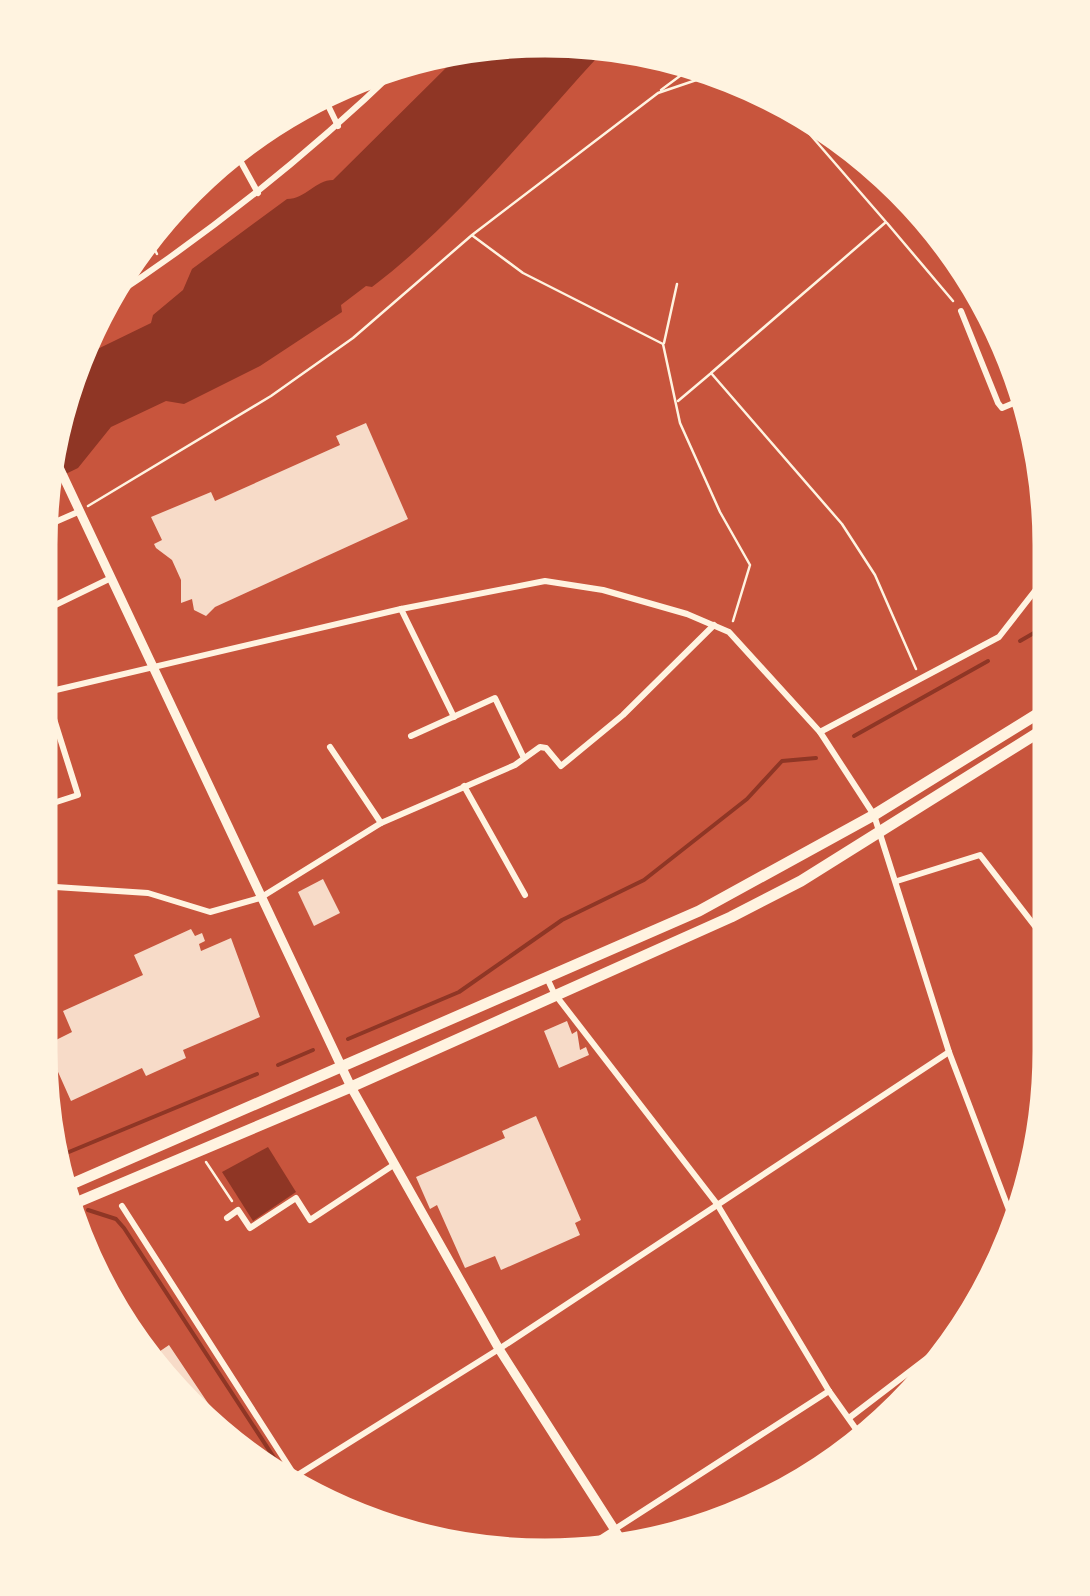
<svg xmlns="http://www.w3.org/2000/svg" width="1090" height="1596" viewBox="0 0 1090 1596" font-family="'Exo 2',sans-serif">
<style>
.water{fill:#8f3625}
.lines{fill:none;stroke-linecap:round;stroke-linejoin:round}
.stream{stroke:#8f3625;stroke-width:4}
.building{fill:#f7dbc8}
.path{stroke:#fff3e0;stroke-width:2.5}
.minor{stroke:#fff3e0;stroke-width:6}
.tertiary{stroke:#fff3e0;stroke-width:9}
.trunk{stroke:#fff3e0;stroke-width:11}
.rim{fill:none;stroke:#fff3e0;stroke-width:5}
</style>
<rect width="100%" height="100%" fill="#c8553d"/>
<g class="water">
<path d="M546 38 605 49C531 129 460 220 372 287L366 286 341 305 342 312 260 366 184 404 166 401 111 427 78 468 47 483V447L77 359 151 323 153 315 183 290 192 269 287 199C306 199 315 180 333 180L459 55Z"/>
<polygon points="268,1147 296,1192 253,1221 222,1172"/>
</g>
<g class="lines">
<g class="stream">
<polyline points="1020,641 1046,626"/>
<polyline points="854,736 988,661"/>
<polyline points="348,1039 459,992 562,920 644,880 747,799 782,761 816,758"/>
<polyline points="278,1065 313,1050"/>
<polyline points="52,1159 257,1074"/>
<polyline points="88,1210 116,1219 124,1228 286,1476"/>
</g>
</g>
<g class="building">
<polygon points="366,423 408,519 215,607 206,616 194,610 192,599 181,603 181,580 172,560 156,548 154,544 162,540 151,517 211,492 215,501 340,445 336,436"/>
<polygon points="323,879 340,913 314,926 298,892"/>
<polygon points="191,929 195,936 202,933 205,941 199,944 201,951 231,938 260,1017 183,1050 186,1058 146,1076 142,1068 71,1101 46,1045 72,1032 63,1011 143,975 134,955"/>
<polygon points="567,1021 572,1034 577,1031 580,1050 586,1047 589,1055 559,1068 544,1031"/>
<polygon points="536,1116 581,1220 575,1223 580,1235 501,1270 495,1256 465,1268 437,1205 430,1209 416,1177 505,1138 502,1131"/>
<polygon points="169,1345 240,1451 212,1434 181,1388 175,1392 147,1360"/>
</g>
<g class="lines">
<g class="path">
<polyline points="661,90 692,67"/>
<polyline points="788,109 886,222 711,373 842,524 875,575 916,669"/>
<polyline points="175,202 228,166"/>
<polyline points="887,223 953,301"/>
<polyline points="473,236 523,273 663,344 680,423 720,512 750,565 733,621"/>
<polyline points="149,238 157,254"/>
<polyline points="664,343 677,284"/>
<polyline points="678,401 710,374"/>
<polyline points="88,506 271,396 353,338 472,235 658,93 720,72"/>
<polyline points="206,1162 232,1201"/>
</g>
<g class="minor">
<polyline points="323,95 338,126"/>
<polyline points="236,153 258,193"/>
<path d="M103 303C210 233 308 155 400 66"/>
<polyline points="961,311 998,403 1002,408 1026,398"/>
<polyline points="46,526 78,512"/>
<polyline points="401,609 454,717"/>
<polyline points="45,610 111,578"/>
<polyline points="43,693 401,609 545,581 603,590 687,614 729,632 820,732 874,815 949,1052 1017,1231"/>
<polyline points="820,732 999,637 1045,578"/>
<polyline points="411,736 495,698 523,756"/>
<polyline points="330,747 381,823"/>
<polyline points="464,786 525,895"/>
<polyline points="41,807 78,795 43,684"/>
<polyline points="897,881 980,855 1051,947"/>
<polyline points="40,886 148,893 210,912 260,898 381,823 515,765 540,747 546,748 561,766 623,715 714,625"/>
<polyline points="547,978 554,993 717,1204 829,1391 863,1439"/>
<polyline points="122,1206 295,1476"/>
<polyline points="227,1218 238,1210 250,1228 296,1198 310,1220 395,1164"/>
<polyline points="849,1418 951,1340"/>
<polyline points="288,1481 499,1349 949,1052"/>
<polyline points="581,1551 829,1391"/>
</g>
<polyline class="tertiary" points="48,444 351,1087 499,1349 627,1549"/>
<g class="trunk">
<polyline points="58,1190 699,911 874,815 1047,708"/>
<polyline points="66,1207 351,1087 731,917 801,881 1047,727"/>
</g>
</g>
<path d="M0 0H1090V1596H0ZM545 55H545A490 490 0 0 1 1035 545V1051A490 490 0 0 1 545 1541H545A490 490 0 0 1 55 1051V545A490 490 0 0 1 545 55Z" fill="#fff3e0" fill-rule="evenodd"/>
<path class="rim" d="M545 55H545A490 490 0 0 1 1035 545V1051A490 490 0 0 1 545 1541H545A490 490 0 0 1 55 1051V545A490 490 0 0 1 545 55Z"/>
</svg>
